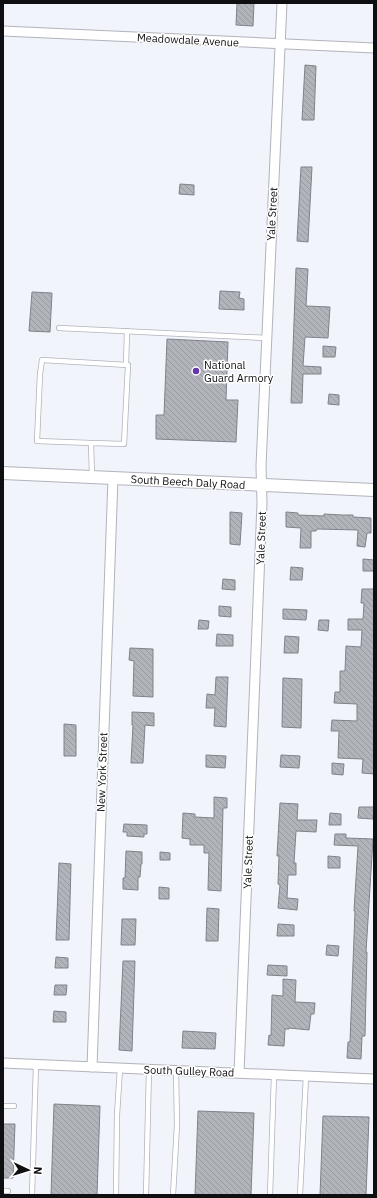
<svg xmlns="http://www.w3.org/2000/svg" width="377" height="1198" viewBox="0 0 377 1198" font-family="'IBM Plex Sans',sans-serif">
<style>
.building{fill:url(#building-back-hatch);stroke:#808289}
.lines{fill:none;stroke-linecap:round;stroke-linejoin:round}
.lane-casing{stroke:#b2b3bb;stroke-width:6}
.street-casing{stroke:#b2b3bb;stroke-width:11}
.secondary-casing{stroke:#b2b3bb;stroke-width:14}
.lane{stroke:#fff;stroke-width:4.5}
.street{stroke:#fff;stroke-width:9}
.secondary{stroke:#fff;stroke-width:12}
.poi-dot{fill:#6736ae;stroke:#fff;stroke-width:1.5}
.labels{text-anchor:middle;dominant-baseline:central;stroke-width:3;stroke-linejoin:round;paint-order:stroke}
.street-label{font-size:11px;fill:#0f0f12;stroke:#fff}
.poi-label{font-size:11px;fill:#0f0f12;stroke:#fff;text-anchor:start}
</style>
<defs>
<pattern id="building-back-hatch" width="6" height="6" patternUnits="userSpaceOnUse"><rect width="6" height="6" fill="#b2b4bb"/><path d="M-1 5l2 2M0 0l6 6M5-1l2 2" fill="none" stroke="#989aa0"/></pattern>
</defs>
<rect width="100%" height="100%" fill="#f2f4fc"/>
<g class="building">
<polygon points="237,3 254,3 253,26 236,25"/>
<polygon points="305,65 316,66 314,120 302,120"/>
<polygon points="301,167 312,167 308,242 297,241"/>
<polygon points="180,184 194,185 194,195 179,194"/>
<polygon points="296,268 308,269 306,306 330,307 328,338 305,337 303,366 321,367 321,374 303,374 302,403 291,403"/>
<polygon points="220,291 240,292 239,298 244,299 244,310 219,309"/>
<polygon points="32,292 52,293 50,332 29,331"/>
<polygon points="167,339 228,342 226,400 238,400 236,442 156,439 156,415 164,415"/>
<polygon points="323,346 336,347 335,357 323,357"/>
<polygon points="329,394 339,395 339,405 328,404"/>
<polygon points="230,512 242,513 240,545 230,544"/>
<polygon points="286,512 298,513 298,515 324,516 324,514 342,515 353,515 353,517 371,518 371,533 367,533 365,547 357,546 358,530 317,529 316,531 311,531 311,548 300,548 301,528 286,527"/>
<polygon points="363,559 374,560 374,571 363,571"/>
<polygon points="291,567 303,568 302,580 290,580"/>
<polygon points="223,579 235,580 235,590 222,589"/>
<polygon points="362,589 374,589 374,774 362,773 363,759 338,758 339,731 331,731 332,720 357,721 357,704 334,703 335,692 340,692 340,671 345,671 346,646 361,647 362,630 348,630 348,619 363,619 364,603 361,603"/>
<polygon points="219,606 231,607 231,617 219,616"/>
<polygon points="283,609 307,610 306,620 283,619"/>
<polygon points="199,620 209,621 208,629 198,629"/>
<polygon points="319,620 329,620 328,631 318,630"/>
<polygon points="217,634 233,635 233,646 216,646"/>
<polygon points="285,636 299,637 298,653 284,653"/>
<polygon points="130,648 153,649 153,697 133,696 134,661 129,660"/>
<polygon points="216,677 228,677 226,727 214,726 215,708 206,708 207,694 215,695"/>
<polygon points="283,678 302,679 301,728 282,727"/>
<polygon points="132,712 154,713 154,726 145,725 143,763 131,763 133,725 132,725"/>
<polygon points="64,724 76,725 76,756 64,756"/>
<polygon points="206,755 226,756 225,768 206,767"/>
<polygon points="281,755 300,756 299,768 280,767"/>
<polygon points="332,763 344,764 343,775 332,774"/>
<polygon points="214,797 227,798 227,808 223,808 221,891 208,890 209,853 204,853 204,845 190,845 190,839 182,838 183,813 195,814 195,817 214,818"/>
<polygon points="280,803 298,804 297,820 317,820 316,832 296,831 294,863 296,863 296,875 288,875 287,898 298,899 297,910 278,908 280,885 278,884 279,856 277,856"/>
<polygon points="359,807 374,807 373,819 358,818"/>
<polygon points="330,813 341,814 341,825 329,825"/>
<polygon points="124,824 147,825 147,834 144,834 144,837 127,836 127,832 123,832"/>
<polygon points="335,834 346,834 346,838 373,839 366,952 367,952 365,1036 362,1036 361,1059 347,1058 348,1042 350,1042 355,911 354,911 358,846 334,845"/>
<polygon points="126,851 142,852 142,864 141,864 140,877 138,877 138,890 123,889 123,878 125,878"/>
<polygon points="160,852 170,853 170,860 160,860"/>
<polygon points="328,856 340,857 340,868 328,868"/>
<polygon points="59,863 71,864 69,940 56,940"/>
<polygon points="159,887 169,888 169,899 159,899"/>
<polygon points="207,908 219,909 218,941 206,941"/>
<polygon points="122,919 136,919 135,945 121,945"/>
<polygon points="278,924 294,925 294,936 277,936"/>
<polygon points="327,945 339,946 338,956 326,955"/>
<polygon points="56,957 68,958 68,968 55,968"/>
<polygon points="123,961 135,961 132,1051 119,1050"/>
<polygon points="268,965 287,966 287,976 267,975"/>
<polygon points="283,979 296,980 295,1002 315,1003 314,1014 311,1014 309,1030 289,1028 289,1029 285,1029 284,1046 268,1045 269,1035 271,1036 272,995 283,996"/>
<polygon points="55,985 67,985 66,995 54,995"/>
<polygon points="54,1011 66,1012 66,1022 53,1022"/>
<polygon points="183,1031 216,1033 215,1049 182,1048"/>
<polygon points="54,1104 100,1106 97,1195 51,1195"/>
<polygon points="198,1111 254,1113 251,1195 195,1195"/>
<polygon points="323,1116 369,1117 366,1195 320,1195"/>
<polygon points="3,1124 15,1124 13,1178 3,1178"/>
</g>
<g class="lines">
<defs>
<g id="lane">
<polyline points="59,328 267,338"/>
<polyline points="126,365 127,331"/>
<polyline points="91,443 124,444 128,365 42,360 40,374 37,441 91,443 92,475"/>
<polyline points="3,1106 14,1106"/>
<polyline points="3,1191 8,1191"/>
<polyline points="32,1195 36,1064"/>
<polyline points="116,1195 117,1115 120,1068"/>
<polyline points="146,1195 149,1069"/>
<polyline points="173,1195 177,1125 176,1070"/>
<polyline points="270,1195 274,1075"/>
<polyline points="300,1195 306,1076"/>
</g>
<g id="street">
<polyline points="3,31 374,48"/>
<polyline points="3,1063 374,1079"/>
<polyline points="92,1067 113,478"/>
<polyline points="239,1073 262,503 261,466 282,3"/>
</g>
<polyline id="secondary" points="3,473 374,490"/>
</defs>
<use href="#lane" class="lane-casing"/>
<use href="#street" class="street-casing"/>
<use href="#secondary" class="secondary-casing"/>
<use href="#lane" class="lane"/>
<use href="#street" class="street"/>
<use href="#secondary" class="secondary"/>
</g>
<circle class="poi-dot" cx="196" cy="371" r="4"/>
<g class="labels">
<g class="street-label">
<text transform="translate(188 40) rotate(3)">Meadowdale Avenue</text>
<text transform="translate(272 214) rotate(-87)">Yale Street</text>
<text transform="translate(188 482) rotate(3)">South Beech Daly Road</text>
<text transform="translate(261 538) rotate(-88)">Yale Street</text>
<text transform="translate(102 772) rotate(-88)">New York Street</text>
<text transform="translate(248 862) rotate(-88)">Yale Street</text>
<text transform="translate(189 1071) rotate(2)">South Gulley Road</text>
</g>
<g class="poi-label">
<text x="204" y="365">National<tspan x="204" dy="13">Guard Armory</tspan></text>
</g>
</g>
<rect width="377" height="1198" fill="none" stroke="#0f0f12" stroke-width="8"/>
<g transform="translate(28 1170) rotate(94)" stroke="#ffffff" stroke-width="3" paint-order="stroke">
<path d="M0-3L7 15L0 10L-7 15Z" fill="#0f0f12"/>
<text y="-6" font-size="11" font-weight="bold" text-anchor="middle" fill="#0f0f12">N</text>
</g>
</svg>
